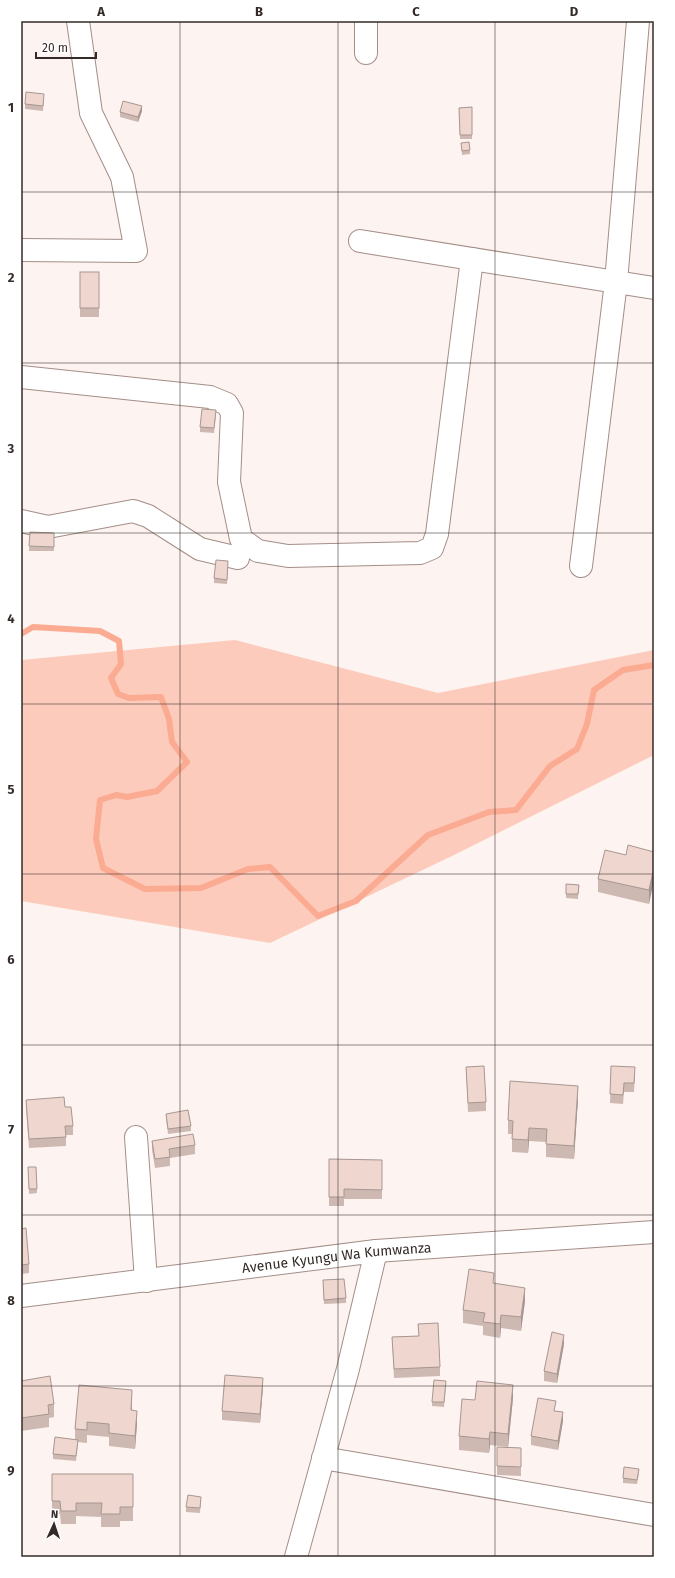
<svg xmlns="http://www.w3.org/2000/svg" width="675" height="1578" viewBox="0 0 675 1578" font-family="'Fira Sans',sans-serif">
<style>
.green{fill:#fccbbc}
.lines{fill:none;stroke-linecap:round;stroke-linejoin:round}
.stream{stroke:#fbab91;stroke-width:6}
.minor-casing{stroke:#a48e87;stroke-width:24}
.minor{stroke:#fff;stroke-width:22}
.wall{fill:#ceb9b2}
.shaded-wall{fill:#a79691}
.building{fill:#efd7cf;stroke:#a79691}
.grid{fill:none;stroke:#342b28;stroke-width:1;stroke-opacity:0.55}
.labels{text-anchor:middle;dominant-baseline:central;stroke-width:3.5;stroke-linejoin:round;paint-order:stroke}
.street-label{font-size:14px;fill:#342b28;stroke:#fff}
.neatline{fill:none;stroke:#342b28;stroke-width:1.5}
.grid-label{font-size:13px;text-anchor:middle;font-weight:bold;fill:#342b28}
</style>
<rect width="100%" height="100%" fill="#fdf3f0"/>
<polygon class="green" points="235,640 438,693 654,650 654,755 454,855 270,943 21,901 21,660"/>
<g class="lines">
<polyline class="stream" points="21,634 33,627 100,631 119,641 121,664 111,678 118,694 129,698 161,697 169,719 172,742 187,762 157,791 127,797 116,795 100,800 96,839 103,868 145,889 201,888 248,869 270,867 318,916 356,901 428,835 489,812 516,810 550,766 577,749 587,724 594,690 623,670 654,665"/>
<defs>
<g id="minor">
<polyline points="638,21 616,282 654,288"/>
<polyline points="366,53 366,21"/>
<polyline points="360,241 616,282 581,566"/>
<polyline points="21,250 136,251 122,177 91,113 78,21"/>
<polyline points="21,377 210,397 227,404 232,413 229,482 241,539 258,551 288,556 420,553 432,548 437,534 472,259"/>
<polyline points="21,521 48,527 133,511 148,516 200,549 238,558"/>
<polyline points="136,1137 146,1281"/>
<path id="s1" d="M21 1296 376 1251 654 1232"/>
<polyline points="323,1458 654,1515"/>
<polyline points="296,1557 348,1369 376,1251"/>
</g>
</defs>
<use href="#minor" class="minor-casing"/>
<use href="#minor" class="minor"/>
</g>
<g class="wall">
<polygon points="44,98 43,111 25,109 25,104"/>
<polygon points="472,107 472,139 460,139 459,108"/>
<polygon points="142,111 138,122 120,117 120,112"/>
<polygon points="461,143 470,150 470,154 462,155"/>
<rect x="80" y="272" width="19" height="45"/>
<polygon points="216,415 214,433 200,432 200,427"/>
<polygon points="30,532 54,533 54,551 29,551"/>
<polygon points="228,566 227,584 214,583 214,578"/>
<polygon points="654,852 649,904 598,892 598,879"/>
<polygon points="566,884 579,885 578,899 566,898"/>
<polygon points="611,1066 635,1076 634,1092 624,1092 623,1104 610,1103"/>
<polygon points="466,1067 486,1102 486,1111 468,1112"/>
<polygon points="578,1099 574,1159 546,1157 546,1142 529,1141 528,1153 512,1152 512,1134 508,1134 508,1120"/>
<polygon points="26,1100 65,1107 73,1126 73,1135 66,1135 66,1146 29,1148 26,1109"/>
<polygon points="166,1114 191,1126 191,1131 168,1134 166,1118"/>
<polygon points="152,1141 195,1145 195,1154 170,1158 170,1166 155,1168 152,1150"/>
<polygon points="329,1159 382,1160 382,1199 344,1199 344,1206 329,1206"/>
<polygon points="28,1167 36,1167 37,1193 29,1194"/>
<polygon points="21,1229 29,1264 29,1273 21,1274"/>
<polygon points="323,1280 346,1298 346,1303 324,1304"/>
<polygon points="494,1283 525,1301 521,1331 501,1328 500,1338 483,1335 483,1326 463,1323 463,1310"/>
<polygon points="418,1324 440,1367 440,1376 394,1378 392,1337 419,1336"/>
<polygon points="564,1344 557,1383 544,1381 544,1371"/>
<polygon points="21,1381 54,1404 54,1417 49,1418 49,1427 21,1431"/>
<polygon points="79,1385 132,1403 132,1410 137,1424 135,1449 109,1446 109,1437 87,1435 87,1443 78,1442 76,1461 53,1459 53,1454 75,1439 75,1429"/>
<polygon points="446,1386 444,1407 432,1406 432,1402"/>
<polygon points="263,1387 260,1423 222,1420 222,1411"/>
<polygon points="513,1398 508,1447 490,1445 489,1453 459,1450 459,1436"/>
<polygon points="556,1411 563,1421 558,1450 531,1445 531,1436"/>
<polygon points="497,1447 521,1448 521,1476 497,1475"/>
<polygon points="639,1473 637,1484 623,1483 623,1478"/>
<polygon points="52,1474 133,1474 133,1521 120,1521 120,1527 101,1527 101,1517 76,1516 76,1524 61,1524 60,1514 52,1514"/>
<polygon points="201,1501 200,1513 186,1512 186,1507"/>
</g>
<g class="shaded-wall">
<polygon points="142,106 142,111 138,122 138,117"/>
<polygon points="654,867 654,881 649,904 649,890"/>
<polygon points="578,1086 578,1099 574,1159 574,1146"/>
<polygon points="529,1128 529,1141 528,1153 528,1140"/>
<polygon points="525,1288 525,1301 521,1331 521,1317"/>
<polygon points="501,1315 501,1328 500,1338 500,1324"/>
<polygon points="564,1335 564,1344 557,1383 557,1374"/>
<polygon points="263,1378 263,1387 260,1423 260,1414"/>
<polygon points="513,1385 513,1398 508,1447 508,1434"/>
<polygon points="132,1390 132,1403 131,1423 131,1410"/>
<polygon points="137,1411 137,1424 135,1449 135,1436"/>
<polygon points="563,1412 563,1421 558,1450 558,1441"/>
<polygon points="490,1432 490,1445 489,1453 489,1439"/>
</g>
<g class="building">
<polygon points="26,92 44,94 43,106 25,104"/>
<polygon points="123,101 142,106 138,117 120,112"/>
<polygon points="472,107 472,135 460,135 459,108"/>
<polygon points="469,142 470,150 462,151 461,143"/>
<rect x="80" y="272" width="19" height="36"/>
<polygon points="202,409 216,410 214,428 200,427"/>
<polygon points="30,532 54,533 54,547 29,546"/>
<polygon points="216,560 228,561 227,580 214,578"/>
<polygon points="628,845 654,852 654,867 649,890 598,879 605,850 626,855"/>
<polygon points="566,884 579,885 578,894 566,894"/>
<polygon points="484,1066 486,1102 468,1103 466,1067"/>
<polygon points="611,1066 635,1067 634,1083 624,1083 623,1095 610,1094"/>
<polygon points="510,1081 578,1086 574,1146 546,1144 547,1129 529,1128 528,1140 512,1139 513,1121 508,1120"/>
<polygon points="64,1097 65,1107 71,1107 73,1126 65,1126 66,1137 29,1139 26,1100"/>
<polygon points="188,1110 191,1126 168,1129 166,1114"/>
<polygon points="193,1134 195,1145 169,1149 170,1157 155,1159 152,1141"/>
<polygon points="329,1159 382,1160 382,1190 344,1189 344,1197 329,1197"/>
<polygon points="28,1167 36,1167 37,1189 29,1189"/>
<polygon points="26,1228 29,1264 21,1265 21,1229"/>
<polygon points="469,1269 494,1273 493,1283 525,1288 521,1317 501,1315 500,1324 483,1322 485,1313 463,1310"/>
<polygon points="344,1279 346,1298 324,1300 323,1280"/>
<polygon points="438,1323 440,1367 394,1369 392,1337 419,1336 418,1324"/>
<polygon points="552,1332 564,1335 557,1374 544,1371"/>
<polygon points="225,1375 263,1378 260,1414 222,1411"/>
<polygon points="50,1376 54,1404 48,1405 49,1414 21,1418 21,1381"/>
<polygon points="434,1380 446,1381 444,1402 432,1402"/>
<polygon points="477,1381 513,1385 508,1434 490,1432 489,1439 459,1436 462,1399 475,1400"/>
<polygon points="79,1385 132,1390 131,1410 137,1411 135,1436 109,1433 109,1424 87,1422 87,1430 75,1429"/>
<polygon points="538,1398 556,1401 554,1411 563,1412 558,1441 531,1436"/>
<polygon points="55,1437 78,1440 76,1456 53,1454"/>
<polygon points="497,1447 521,1448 521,1467 497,1466"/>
<polygon points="624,1467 639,1469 637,1480 623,1478"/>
<polygon points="52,1474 133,1474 133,1507 120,1507 120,1514 101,1514 102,1503 76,1503 76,1511 61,1511 60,1501 52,1501"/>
<polygon points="188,1495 201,1497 200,1508 186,1507"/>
</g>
<path class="grid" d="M180 21V1557M338 21V1557M495 21V1557M21 192H654M21 363H654M21 533H654M21 704H654M21 874H654M21 1045H654M21 1215H654M21 1386H654"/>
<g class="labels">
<g class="street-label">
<text stroke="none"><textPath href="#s1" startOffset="318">Avenue Kyungu Wa Kumwanza</textPath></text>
</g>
</g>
<rect width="675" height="1578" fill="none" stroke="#ffffff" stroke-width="44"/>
<g transform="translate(54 1524) rotate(3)" stroke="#ffffff" stroke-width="3" paint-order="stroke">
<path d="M0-3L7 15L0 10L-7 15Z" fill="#342b28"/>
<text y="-6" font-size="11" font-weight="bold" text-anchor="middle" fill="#342b28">N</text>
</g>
<path d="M36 52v6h60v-6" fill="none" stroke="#342b28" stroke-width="2"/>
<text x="42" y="52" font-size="12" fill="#342b28" stroke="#ffffff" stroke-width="3" paint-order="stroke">20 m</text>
<rect x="22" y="22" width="631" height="1534" class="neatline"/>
<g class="grid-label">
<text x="101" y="16">A</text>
<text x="259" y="16">B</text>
<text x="416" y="16">C</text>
<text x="574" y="16">D</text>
<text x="11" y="112">1</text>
<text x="11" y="282">2</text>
<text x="11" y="453">3</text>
<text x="11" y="623">4</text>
<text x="11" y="794">5</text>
<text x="11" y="964">6</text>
<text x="11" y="1134">7</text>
<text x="11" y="1305">8</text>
<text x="11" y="1475">9</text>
</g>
</svg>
